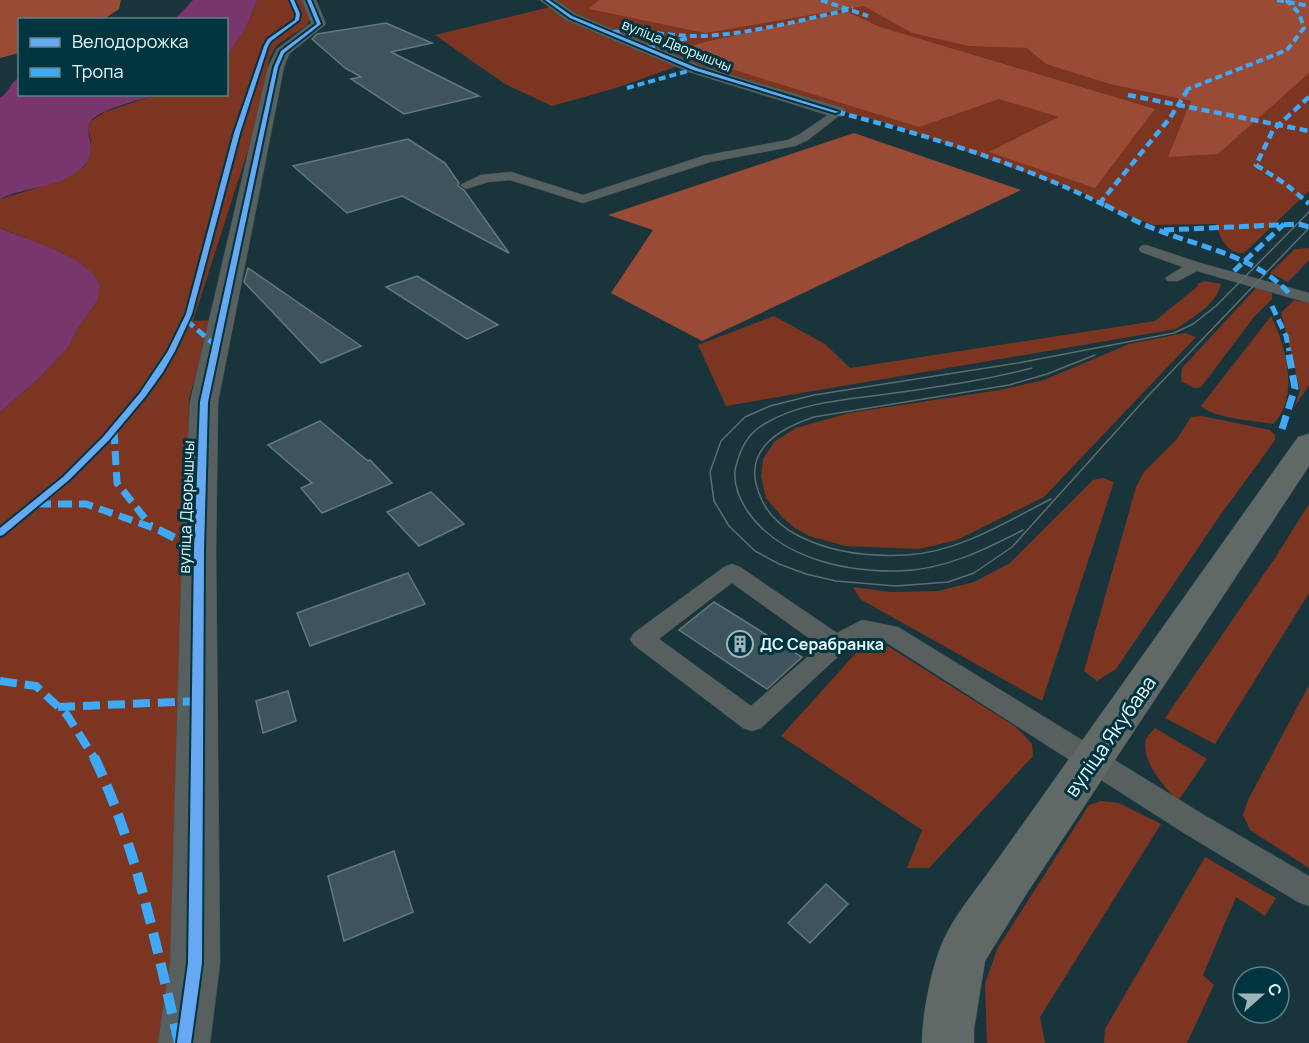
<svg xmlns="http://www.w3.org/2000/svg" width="1309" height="1043" viewBox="0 0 1309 1043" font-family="Manrope,sans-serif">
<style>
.green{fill:#7c3521}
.forest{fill:#9a4b36}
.water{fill:#79366d}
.building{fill:#3f535a;stroke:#63777f;stroke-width:1.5}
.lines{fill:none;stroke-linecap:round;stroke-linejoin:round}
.lane-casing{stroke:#3c5358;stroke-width:1}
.street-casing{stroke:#3c5358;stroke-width:1}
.secondary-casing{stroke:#3c5358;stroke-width:1}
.lane{fill:#57605e;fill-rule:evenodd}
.street{fill:#57605e;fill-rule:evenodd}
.secondary{fill:#606966;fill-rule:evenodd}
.tram{stroke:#5f6c6d;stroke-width:1.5}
.quiet-far5{stroke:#3fa9f5;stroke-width:4;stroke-dasharray:7 4;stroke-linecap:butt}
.quiet-far4{stroke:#3fa9f5;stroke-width:4.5;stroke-dasharray:8 4.5;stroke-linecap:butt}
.quiet-far3{stroke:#3fa9f5;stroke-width:5;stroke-dasharray:10 5;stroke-linecap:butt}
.quiet-far2{stroke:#3fa9f5;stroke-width:7;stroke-dasharray:14 7;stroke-linecap:butt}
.quiet-far1{stroke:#3fa9f5;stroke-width:8;stroke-dasharray:17 8;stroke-linecap:butt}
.quiet{stroke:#3fa9f5;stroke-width:10;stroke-dasharray:21 10;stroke-linecap:butt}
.cycleway-casing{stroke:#00343f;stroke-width:4}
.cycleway{fill:#66a8f1;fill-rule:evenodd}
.labels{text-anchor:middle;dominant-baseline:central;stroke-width:6;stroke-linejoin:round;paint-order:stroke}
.far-street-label{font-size:14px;fill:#e5f9fe;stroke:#00343f}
.street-label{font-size:16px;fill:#e5f9fe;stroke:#00343f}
.poi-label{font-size:16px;font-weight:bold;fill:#e5f9fe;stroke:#00343f;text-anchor:start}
.near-street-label{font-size:20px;fill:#e5f9fe;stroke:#00343f}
</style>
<rect width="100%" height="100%" fill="#19353b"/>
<g class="green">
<polygon points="257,0 304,0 311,17 307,25 277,45 269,59 258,119 193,321 212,320 189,399 182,967 172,1043 0,1043 0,412 35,382 68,348 77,330 97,301 89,272 63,253 0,228 0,199 63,180 84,167 89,158 91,141 88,128 91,121 105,112 155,95 226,94 227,56 246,27"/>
<path d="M557 0H1309V191L1244 253C1227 254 1220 238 1216 224L1153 225 1099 204 1090 196 896 126 678 66 616 88 552 106 505 84 435 35 554 6 559 7Z"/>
<polygon points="1309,248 1309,260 1288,282 1270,273 1295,249"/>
<path d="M1205 281 1221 284C1216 305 1193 317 1176 329L726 406 698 345 774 316 825 344 850 368 1155 321 1198 286 1197 284Z"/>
<polygon points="1257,287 1272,293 1272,299 1254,317 1201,387 1194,388 1181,381 1182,368"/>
<polygon points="1294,300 1309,303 1309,385 1295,406 1300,390 1281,313"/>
<path d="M1271 316C1286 345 1300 398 1273 424 1256 421 1212 418 1201 406Z"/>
<polygon points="1185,333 1196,337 1044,497 957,540 919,549 845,546 809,536 795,528 783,518 766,498 761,477 763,459 775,441 796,428 849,413 1000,390 1044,380 1129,344"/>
<polygon points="1202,416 1270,430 1275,435 1275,440 1219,517 1116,669 1097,681 1084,671 1136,487 1144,472 1177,439 1191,417"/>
<polygon points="1103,478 1114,482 1042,701 860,599 853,587 890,592 938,591 974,582 1010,563 1093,480"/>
<polygon points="1309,504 1309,593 1215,744 1165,718 1275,558"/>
<polygon points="866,642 889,647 1016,727 1032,744 1033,756 929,868 907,868 922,830 781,736"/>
<polygon points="1309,685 1309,868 1250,830 1243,815 1248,800"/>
<path d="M1155 728 1207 759 1178 801C1164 787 1140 760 1146 739 1148 735 1152 731 1155 728Z"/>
<polygon points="1101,801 1119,803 1161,824 1040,1017 1045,1043 987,1043 985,984 997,949 1089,805"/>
<polygon points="1205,857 1276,898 1265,916 1236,897 1203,975 1214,985 1187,1043 1104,1043 1105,1029"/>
</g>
<g class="forest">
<polygon points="0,0 121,0 119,9 104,19 20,20 19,53 0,58"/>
<polygon points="599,0 1309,0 1309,73 1218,154 1168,157 1191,101 1110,84 1046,64 1027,48 969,46 912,33 864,6 705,33 589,9"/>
<polygon points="839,13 850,13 880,27 1155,109 1095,188 989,152 1059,117 999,99 919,127 673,51 709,41"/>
<polygon points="854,133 1021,190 702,341 611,293 653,230 608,215"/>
</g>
<g class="water">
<polygon points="193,0 257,0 246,27 227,56 226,20 175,19"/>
<path d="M19 78 20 94 155 95C140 100 100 109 91 121 82 133 101 150 82 168 59 189 26 186 0 199V98C10 92 9 83 19 78Z"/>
<path d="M0 228C30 242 84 253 100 285L97 301 77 330 68 348 35 382 0 412Z"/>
</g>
<g class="building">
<polygon points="386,23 432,43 391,52 479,96 404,114 351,79 361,77 345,68 312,39 317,34"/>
<polygon points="408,139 445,163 459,183 458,186 464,190 509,253 402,196 347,213 293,166"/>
<polygon points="248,268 361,346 321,363 244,282"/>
<polygon points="417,276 498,325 467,339 386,287"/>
<polygon points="320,421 368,461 370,460 392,483 322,513 301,488 312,483 268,445"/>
<polygon points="431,492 464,524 419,546 387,512"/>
<polygon points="408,573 425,604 310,646 297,613"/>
<polygon points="714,602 802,657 767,689 679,630"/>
<polygon points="288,691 296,721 263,733 256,701"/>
<polygon points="394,851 413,912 344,941 328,876"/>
<polygon points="826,884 848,904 810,943 788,923"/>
</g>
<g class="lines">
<defs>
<g id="lane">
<polygon points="837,109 841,110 841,114 808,140 795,146 710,162 583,203 510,180 488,182 466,189 460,185 481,175 511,172 583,195 703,156 788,140 800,134"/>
<polygon points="1146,245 1200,263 1309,293 1309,303 1197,271 1178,281 1168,281 1165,278 1183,267 1141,252 1139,249 1141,246"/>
<path d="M732 564 740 567 837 633 862 620 898 627 1204 815 1309 876V906L1298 902 1184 833 884 641 865 638 844 651 761 728 752 731 743 728 634 645 630 639 634 633 724 567ZM732 583 820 646 751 706 659 639Z"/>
</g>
<g id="street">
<polygon points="302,0 316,0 326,24 289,54 284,67 218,402 216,550 220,963 210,1043 158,1043 170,963 182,550 190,402 268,67 277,49 311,23"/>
<polygon points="540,0 556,0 576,14 701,66 843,108 846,112 843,116 831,116 689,72 566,20"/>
</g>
<path id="secondary" d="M1309 434V466L1025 896 985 961 974 1029V1043H922C922 1015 932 964 944 939 956 913 977 889 993 866L1298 437Z"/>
</defs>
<use href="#lane" class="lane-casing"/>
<use href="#street" class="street-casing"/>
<use href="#secondary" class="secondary-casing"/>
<use href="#lane" class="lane"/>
<use href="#street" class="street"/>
<use href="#secondary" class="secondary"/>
<g class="tram">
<polyline points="1309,212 1216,306 1193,324 1174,333 1018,363 814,395 770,406 745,417 721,441 710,472 714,501 729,526 755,551 779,564 806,574 836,581 896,586 948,582 974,573 1012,547 1148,396 1309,228"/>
<path d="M1051 499C1006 522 959 552 907 555 870 557 832 553 799 536 783 528 768 515 761 498 740 453 775 430 814 417L1009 385 1047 374 1095 355"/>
<path d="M1023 530C984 550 944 570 899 571 844 572 778 558 746 509 738 496 732 482 736 466 741 447 748 433 766 423 800 403 842 400 880 395 931 388 982 381 1032 368"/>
</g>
<g class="quiet-far5">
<polyline points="821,0 868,16"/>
<polyline points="1277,0 1309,6"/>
<path d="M613 32C643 29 672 37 701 36 753 34 803 19 853 9"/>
<polyline points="648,48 689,38"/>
<polyline points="627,88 695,69"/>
<polyline points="1186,92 1188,89 1287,50 1304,28 1299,13 1286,0"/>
</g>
<g class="quiet-far4">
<polyline points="1128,95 1309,131"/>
<polyline points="1309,97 1273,130 1256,165 1287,185 1309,204"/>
<path d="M837 112C929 136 1022 164 1108 207"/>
<polyline points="1099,204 1170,118 1187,91"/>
</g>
<g class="quiet-far3">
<path d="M1105 205C1121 213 1138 223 1155 229 1202 248 1253 255 1289 293"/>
<polyline points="1164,230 1299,224 1309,227"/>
<polyline points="1234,271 1284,224"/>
<polyline points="1272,306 1286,336 1289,351"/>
<polyline points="186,320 216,346"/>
</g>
<g class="quiet-far2">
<polyline points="1282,429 1295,388 1288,349"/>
<polyline points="114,430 117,483 151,526"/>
<polyline points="37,504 86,504 162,531"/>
</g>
<g class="quiet-far1">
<polyline points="159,530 199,550"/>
<polyline points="0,681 36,686 67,715 95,759"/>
<polyline points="58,707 198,701"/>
</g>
<path class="quiet" d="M94 757C137 848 156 945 179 1043"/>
<defs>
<g id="cycleway">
<polygon points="290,0 294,0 300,14 299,20 271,41 268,46 240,133 192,314 175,351 163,372 145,397 109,440 69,480 3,535 0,536 0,528 63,477 103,437 140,393 168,351 186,314 234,133 264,46 268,39 295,20 296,14"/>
<polygon points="307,0 311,0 321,24 284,53 278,67 208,402 204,550 202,963 191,1043 177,1043 188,963 194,550 200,402 274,67 281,51 317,24"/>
<polygon points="545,0 549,0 572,16 697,68 839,112 835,113 693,70 570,18"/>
</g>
</defs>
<use href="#cycleway" class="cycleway-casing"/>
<use href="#cycleway" class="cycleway"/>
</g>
<defs>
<symbol id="building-ring" viewBox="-11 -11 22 22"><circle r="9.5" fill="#00343f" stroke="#9eb4ba" stroke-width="1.5"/><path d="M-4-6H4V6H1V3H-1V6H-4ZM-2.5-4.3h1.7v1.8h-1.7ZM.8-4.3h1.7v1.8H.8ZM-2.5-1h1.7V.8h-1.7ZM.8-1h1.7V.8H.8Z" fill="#9eb4ba"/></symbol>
</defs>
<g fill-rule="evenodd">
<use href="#building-ring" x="725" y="629" width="30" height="30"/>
</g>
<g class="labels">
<g class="far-street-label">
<text transform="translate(677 45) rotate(22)">вуліца Дворышчы</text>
</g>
<g class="street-label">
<text transform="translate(186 507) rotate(-88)">вуліца Дворышчы</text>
</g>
<g class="poi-label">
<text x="760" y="644">ДС Серабранка</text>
</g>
<g class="near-street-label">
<text transform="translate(1110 736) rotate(-55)">вуліца Якубава</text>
</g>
</g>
<rect x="18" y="18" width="210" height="78" fill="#00343f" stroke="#5c838b" stroke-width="1.5"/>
<rect x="30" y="38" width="30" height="9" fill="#66a8f1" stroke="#5c838b" stroke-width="1.5"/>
<text x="72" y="48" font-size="18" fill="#e5f9fe">Велодорожка</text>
<rect x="30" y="68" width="30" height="9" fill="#3fa9f5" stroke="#5c838b" stroke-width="1.5"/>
<text x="72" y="78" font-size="18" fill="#e5f9fe">Тропа</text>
<g transform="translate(1261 995) rotate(69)"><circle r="28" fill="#00343f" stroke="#5c838b" stroke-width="1.5"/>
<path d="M0-4.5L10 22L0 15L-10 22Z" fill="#9eb4ba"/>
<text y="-9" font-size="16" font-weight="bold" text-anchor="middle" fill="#e5f9fe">С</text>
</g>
</svg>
